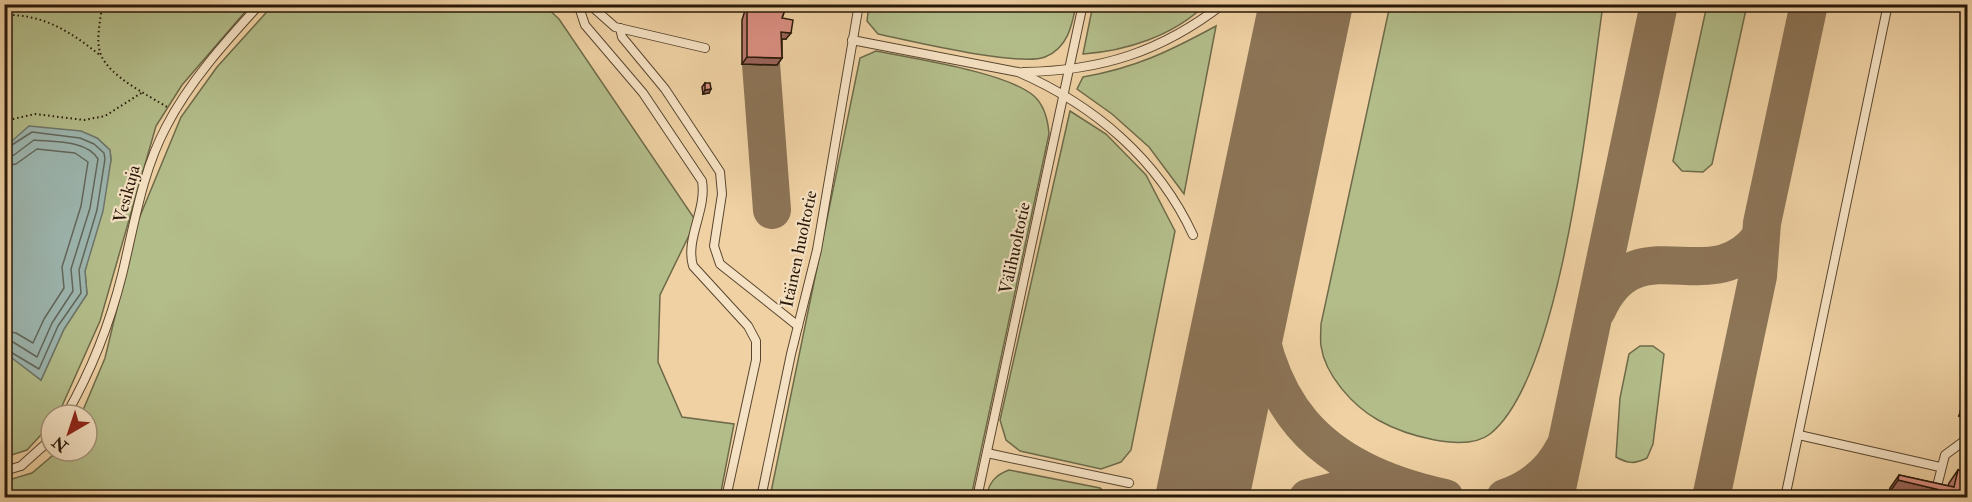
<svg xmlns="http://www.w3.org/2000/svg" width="1972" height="502" viewBox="0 0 1972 502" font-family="'IM FELL Double Pica',serif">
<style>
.green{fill:#b3bd8a;stroke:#6e6a49;stroke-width:1.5}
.water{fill:#9cb5ae;stroke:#6e766c;stroke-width:1.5}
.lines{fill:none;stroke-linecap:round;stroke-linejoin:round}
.shore{stroke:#62665b;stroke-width:1.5}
.taxiway{stroke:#8c7456;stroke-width:38}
.runway{stroke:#8c7456;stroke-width:93}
.lane-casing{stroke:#5a462f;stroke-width:10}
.path{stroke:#281808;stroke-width:2;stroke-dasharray:1.5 3;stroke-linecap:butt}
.lane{stroke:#f5e1c3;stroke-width:8}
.wall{fill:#bb7a6f;stroke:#281808;stroke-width:1.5}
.shaded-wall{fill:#99635a;stroke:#281808;stroke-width:1.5}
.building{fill:#da8e81;stroke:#281808;stroke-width:1.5}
.labels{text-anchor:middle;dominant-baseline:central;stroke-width:4.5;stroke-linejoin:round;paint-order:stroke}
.street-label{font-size:18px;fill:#281808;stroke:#f5e1c3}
</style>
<rect width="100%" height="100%" fill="#efd1a3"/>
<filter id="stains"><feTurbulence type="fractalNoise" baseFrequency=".00333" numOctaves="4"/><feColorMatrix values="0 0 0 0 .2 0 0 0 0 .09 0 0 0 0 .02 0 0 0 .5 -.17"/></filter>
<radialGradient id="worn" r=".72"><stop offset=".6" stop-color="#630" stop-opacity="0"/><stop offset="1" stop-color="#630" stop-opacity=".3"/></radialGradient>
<g class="green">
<polygon points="5,5 251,5 182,85 156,126 100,321 58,415 51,415 51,424 27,450 5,457 5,352 41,380 64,329 87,294 85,271 111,160 110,150 97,138 5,147"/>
<polygon points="273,5 544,5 559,19 696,221 660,295 658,362 682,417 734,424 720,497 5,498 5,481 32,473 58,451 87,451 87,415 81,415 105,358 138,221 181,117 217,67"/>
<path d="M869 5V4L1076 5C1072 25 1068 48 1045 57 1019 67 911 41 878 34L867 21Z"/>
<path d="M1093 5V4L1205 5C1173 36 1126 51 1083 54Z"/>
<path d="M1390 5H1603C1589 99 1563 376 1490 434 1464 454 1403 434 1378 420 1353 406 1325 375 1321 346 1320 339 1321 331 1321 324Z"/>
<polygon points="1707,5 1747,5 1712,164 1703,172 1682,171 1673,161"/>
<path d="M1216 26 1184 194 1149 147 1112 114 1077 89 1083 77C1135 68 1170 51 1216 26Z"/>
<path d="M876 51C915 59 1006 72 1034 96 1045 106 1048 120 1049 134L971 497H770L860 58Z"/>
<polygon points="1070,111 1106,134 1146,175 1175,231 1131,450 1121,462 1101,469 1020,451 1006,440 1000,420"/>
<path d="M1640 346H1653L1664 354 1653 444 1647 458C1635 464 1628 464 1616 457L1620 398 1629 354Z"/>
<path d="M1009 470 1100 488 1110 497H986C989 483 995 475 1009 470Z"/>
</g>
<polygon class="water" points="29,126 81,131 97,138 110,150 111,160 103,211 85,271 87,294 64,329 41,380 4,352 5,147"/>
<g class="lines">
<g class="shore">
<polyline points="4,150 32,132 80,138 94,144 104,153 105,159 97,210 79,270 81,293 58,326 39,369 4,348"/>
<path d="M4 157 14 155 34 140C54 142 87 140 98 159L90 208 71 269 73 291 52 323 37 357 13 342 4 340"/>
<polyline points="4,166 16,164 37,149 75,153 88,162 81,206 62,267 64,288 44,319 33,343 16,333 4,331"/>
</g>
<g class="taxiway">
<polyline points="1303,18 1307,4"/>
<polyline points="761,64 772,210"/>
<path d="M1251 271C1259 403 1314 470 1445 498"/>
<path d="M1597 310C1636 222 1711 303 1760 238"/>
<polyline points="1308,498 1352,487 1392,489"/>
<path d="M1505 498C1531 489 1552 472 1564 448"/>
<polyline points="1555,498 1659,4"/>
<polyline points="1711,498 1758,276 1762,223 1809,4"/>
</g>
<polyline class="runway" points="1202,498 1306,4"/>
<defs>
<g id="lane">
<path d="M578 4 585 25 643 93 702 181C707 210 685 238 693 266L748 326 756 341V360L726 498"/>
<polyline points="589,4 615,27 705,48"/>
<polyline points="620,28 622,37 665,89 720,172 722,194 714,246 720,264 798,326"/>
<path d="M852 40 1018 72C1094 105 1158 159 1193 235"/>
<path d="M1023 72C1101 71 1161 52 1223 4"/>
<path d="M66 415C90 373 110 323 122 275 134 226 142 172 166 127 189 82 226 41 260 4"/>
<polyline points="1799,435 1940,467"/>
<polyline points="987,453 1129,483"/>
<polyline points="4,471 21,466 51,439"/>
<polyline points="761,498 791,354 817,250 859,4"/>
<polyline points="977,498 1083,4"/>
<polyline points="1785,498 1888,4"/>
<polyline points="1934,498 1945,455 1968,438"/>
</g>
</defs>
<use href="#lane" class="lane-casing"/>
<g class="path">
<path d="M102 4C101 19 95 41 101 55 110 77 148 95 167 107"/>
<path d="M4 15C44 14 71 32 101 56"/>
<polyline points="4,121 35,114 84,120 105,116 143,92"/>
</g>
<use href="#lane" class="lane"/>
</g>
<g class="wall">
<polygon points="747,4 787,4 782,18 786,39 782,39 782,58 777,65 742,64 742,20"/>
<polygon points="705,83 709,93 703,94 702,87"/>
<polygon points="1968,379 1968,417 1959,416"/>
<polygon points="1958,470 1968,498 1908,498 1889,493 1890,488 1899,475 1948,486 1949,483"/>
</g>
<g class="shaded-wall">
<polygon points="781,32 791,33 786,39 777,39"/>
<polygon points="747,57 782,58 777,65 742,64"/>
<polygon points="711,89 709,93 703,94 705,90"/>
<polygon points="1968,404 1968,417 1959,416"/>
<polygon points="1898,480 1953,493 1949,498 1908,498 1889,493"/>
</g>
<g class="building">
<polygon points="750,4 787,4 782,18 793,20 791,33 781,32 782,58 747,57 747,13"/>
<polygon points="705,83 710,83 711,89 705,90"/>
<polygon points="1958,470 1968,472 1968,498 1952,498 1953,493 1898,480 1899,475 1954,487"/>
</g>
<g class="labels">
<g class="street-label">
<text transform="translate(127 194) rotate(-75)">Vesikuja</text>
<text transform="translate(1015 248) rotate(-78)">Välihuoltotie</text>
<text transform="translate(799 249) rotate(-78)">Itäinen huoltotie</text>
</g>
</g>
<rect width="1972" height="502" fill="none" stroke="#efd1a3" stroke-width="24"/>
<rect x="6" y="6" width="1960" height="490" fill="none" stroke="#281808" stroke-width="3"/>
<rect x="12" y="12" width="1948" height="478" fill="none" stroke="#281808" stroke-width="1.5"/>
<g transform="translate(69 433) rotate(219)"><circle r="28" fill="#f5e1c3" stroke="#a39178" stroke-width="1.5"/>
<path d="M0-4.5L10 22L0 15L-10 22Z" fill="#8f2418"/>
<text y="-9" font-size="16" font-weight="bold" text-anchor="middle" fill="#281808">N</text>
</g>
<rect width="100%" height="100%" filter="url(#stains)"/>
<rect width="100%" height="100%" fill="url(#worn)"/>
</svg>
